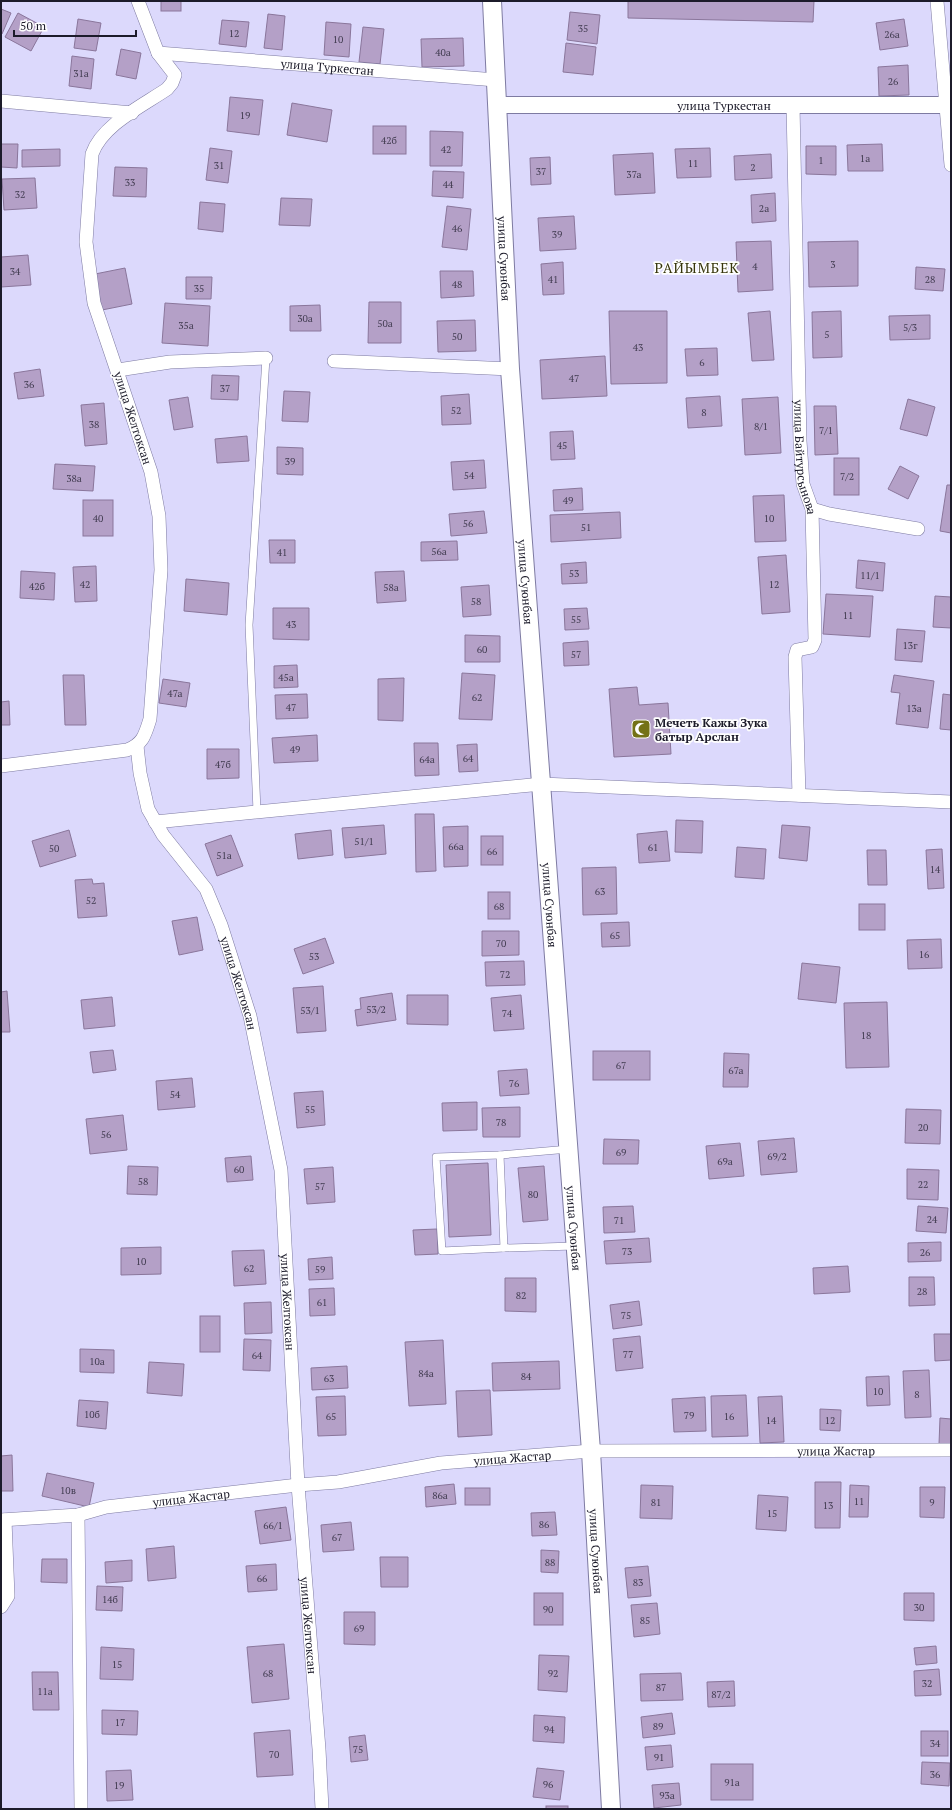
<svg xmlns="http://www.w3.org/2000/svg" width="952" height="1810" viewBox="0 0 952 1810" font-family="'PT Serif',serif">
<style>
.building{fill:#b4a0c7;stroke:#8a769b}
.lines{fill:none;stroke-linecap:round;stroke-linejoin:round}
.service-casing{stroke:#7e7ba2;stroke-width:8}
.minor-casing{stroke:#7e7ba2;stroke-width:14}
.tertiary-casing{stroke:#7e7ba2;stroke-width:18}
.secondary-casing{stroke:#7e7ba2;stroke-width:20}
.service{stroke:#fff;stroke-width:7}
.minor{stroke:#fff;stroke-width:13}
.tertiary{stroke:#fff;stroke-width:16}
.secondary{stroke:#fff;stroke-width:18}
.labels{text-anchor:middle;dominant-baseline:central;stroke-width:3.5;stroke-linejoin:round;paint-order:stroke}
.number-label{font-size:10px;fill:#423c51}
.street-label{font-size:12px;fill:#1c1b2a;stroke:#fefefe}
.poi-label{font-size:12px;font-weight:bold;fill:#1c1b2a;stroke:#fefefe;text-anchor:start}
.quarter-label{font-size:14px;letter-spacing:1px;fill:#36350b;stroke:#fefefe}
</style>
<rect width="100%" height="100%" fill="#dcd9fc"/>
<g class="building">
<rect x="161" y="1" width="20" height="10"/>
<polygon points="628,1 814,1 813,22 628,18"/>
<polygon points="1,9 11,13 2,34 1,34"/>
<polygon points="570,12 600,15 597,44 567,40"/>
<polygon points="18,13 44,27 31,51 5,37"/>
<polygon points="268,14 285,16 282,50 264,48"/>
<polygon points="78,19 101,23 96,51 74,48"/>
<polygon points="904,19 908,46 880,50 876,23"/>
<polygon points="222,20 249,22 246,47 219,44"/>
<polygon points="326,22 351,24 349,57 324,55"/>
<polygon points="363,27 384,29 380,64 359,62"/>
<polygon points="463,38 464,66 422,67 421,39"/>
<polygon points="566,43 596,47 593,75 563,72"/>
<polygon points="121,49 141,53 136,79 116,75"/>
<polygon points="72,56 94,59 91,89 69,86"/>
<polygon points="908,65 909,95 879,96 878,67"/>
<polygon points="230,97 263,100 259,135 227,131"/>
<polygon points="292,103 332,110 327,142 287,135"/>
<rect x="373" y="126" width="33" height="28"/>
<polygon points="430,131 463,132 462,166 430,166"/>
<polygon points="1,144 18,144 17,168 1,167"/>
<polygon points="882,144 883,171 848,171 847,145"/>
<polygon points="806,146 836,146 836,175 806,174"/>
<polygon points="210,148 232,151 228,183 206,180"/>
<polygon points="710,148 711,177 677,178 675,149"/>
<polygon points="60,149 60,166 22,167 22,150"/>
<polygon points="653,153 655,193 615,195 613,155"/>
<polygon points="771,154 772,178 735,180 734,156"/>
<polygon points="550,157 551,184 531,185 530,158"/>
<polygon points="115,167 147,168 146,197 113,196"/>
<polygon points="433,171 464,172 463,198 432,196"/>
<polygon points="35,178 37,208 4,210 2,179"/>
<polygon points="775,193 776,221 752,223 751,195"/>
<polygon points="281,198 312,199 310,226 279,225"/>
<polygon points="200,202 225,204 223,232 198,229"/>
<polygon points="447,206 471,209 467,250 442,247"/>
<polygon points="574,216 576,249 540,251 538,218"/>
<polygon points="771,241 773,290 738,292 736,242"/>
<polygon points="858,241 858,286 809,287 808,242"/>
<polygon points="28,255 31,285 1,287 1,257"/>
<polygon points="563,262 564,294 543,295 541,264"/>
<polygon points="916,267 945,269 943,291 915,289"/>
<polygon points="125,268 132,304 102,310 95,274"/>
<polygon points="440,271 473,271 474,296 441,298"/>
<polygon points="186,277 212,277 211,299 186,299"/>
<polygon points="369,302 401,302 401,343 368,343"/>
<polygon points="165,303 210,306 208,346 162,343"/>
<polygon points="320,305 321,331 290,331 290,306"/>
<polygon points="609,311 667,311 667,383 611,384"/>
<polygon points="770,311 774,360 752,361 748,313"/>
<polygon points="841,311 842,357 813,358 812,312"/>
<polygon points="930,315 930,339 890,340 889,316"/>
<polygon points="475,320 476,351 438,352 437,321"/>
<polygon points="717,348 718,375 687,376 685,349"/>
<polygon points="605,356 607,396 542,399 540,360"/>
<polygon points="40,369 44,396 18,399 14,373"/>
<polygon points="212,375 239,376 238,400 211,399"/>
<polygon points="284,391 310,392 308,422 282,421"/>
<polygon points="469,394 471,424 442,425 441,396"/>
<polygon points="720,396 722,426 688,428 686,398"/>
<polygon points="188,397 193,427 174,430 169,400"/>
<polygon points="778,397 781,453 745,455 742,399"/>
<polygon points="908,399 935,407 927,436 900,429"/>
<polygon points="104,403 107,444 85,446 81,405"/>
<polygon points="814,406 836,406 838,454 815,455"/>
<polygon points="573,431 575,459 551,460 550,432"/>
<polygon points="247,436 249,461 217,463 215,439"/>
<polygon points="277,447 303,448 303,475 277,474"/>
<rect x="834" y="458" width="25" height="37"/>
<polygon points="484,460 486,488 453,490 451,462"/>
<polygon points="55,464 95,466 93,491 53,489"/>
<polygon points="900,466 919,476 908,499 888,489"/>
<polygon points="947,485 951,485 951,533 940,531"/>
<polygon points="582,488 583,510 554,511 553,490"/>
<polygon points="784,495 786,541 755,542 753,496"/>
<rect x="83" y="500" width="30" height="36"/>
<polygon points="484,511 487,533 451,536 449,514"/>
<polygon points="620,512 621,538 551,542 550,515"/>
<polygon points="269,540 295,540 295,563 270,563"/>
<polygon points="457,541 458,560 421,561 421,542"/>
<polygon points="786,555 790,612 762,614 758,557"/>
<polygon points="858,560 885,563 883,591 856,588"/>
<polygon points="586,562 587,583 562,584 561,564"/>
<polygon points="96,566 97,601 75,602 73,567"/>
<polygon points="21,571 55,573 54,600 20,598"/>
<polygon points="404,571 406,601 377,603 375,572"/>
<polygon points="186,579 229,583 227,615 184,611"/>
<polygon points="489,585 491,615 463,617 461,587"/>
<polygon points="826,594 873,596 870,637 823,634"/>
<polygon points="935,596 951,597 951,628 933,627"/>
<polygon points="273,608 309,608 309,640 273,639"/>
<polygon points="587,608 589,629 565,630 564,609"/>
<polygon points="897,629 925,631 922,662 895,660"/>
<polygon points="465,635 500,636 500,662 465,662"/>
<polygon points="588,641 589,665 564,666 563,643"/>
<polygon points="297,665 298,687 274,688 274,666"/>
<polygon points="462,673 495,675 492,720 459,719"/>
<polygon points="63,675 84,675 86,725 65,725"/>
<polygon points="894,675 934,681 928,728 896,724 900,693 891,692"/>
<polygon points="404,678 403,721 378,720 378,679"/>
<polygon points="163,679 190,683 186,707 159,703"/>
<polygon points="637,687 639,705 668,703 671,754 614,757 609,689"/>
<polygon points="307,694 308,718 276,719 275,695"/>
<polygon points="943,694 951,695 951,730 940,729"/>
<polygon points="9,701 10,725 1,725 1,702"/>
<polygon points="317,735 318,761 274,763 272,738"/>
<polygon points="414,743 438,743 439,775 415,776"/>
<polygon points="477,744 478,771 459,772 457,745"/>
<polygon points="207,749 239,749 239,778 207,779"/>
<polygon points="415,814 434,814 436,871 416,872"/>
<polygon points="676,820 703,821 702,853 675,852"/>
<polygon points="384,825 386,854 345,858 342,828"/>
<polygon points="782,825 810,827 807,861 779,858"/>
<polygon points="468,826 468,866 444,867 443,827"/>
<polygon points="69,830 76,856 40,867 32,841"/>
<polygon points="331,830 333,855 298,859 295,834"/>
<polygon points="667,831 670,861 639,863 637,834"/>
<polygon points="231,835 243,866 217,876 205,844"/>
<rect x="481" y="836" width="22" height="29"/>
<polygon points="737,847 766,849 764,879 735,877"/>
<polygon points="942,849 944,888 928,889 926,850"/>
<polygon points="867,850 886,850 887,885 868,885"/>
<polygon points="616,867 617,914 583,915 582,868"/>
<polygon points="92,879 93,884 104,883 107,916 78,918 75,880"/>
<rect x="488" y="892" width="22" height="27"/>
<rect x="859" y="904" width="26" height="26"/>
<polygon points="197,917 203,950 179,955 172,921"/>
<polygon points="629,922 630,946 602,947 601,923"/>
<polygon points="482,931 519,931 519,955 482,956"/>
<polygon points="325,938 334,963 303,974 294,949"/>
<polygon points="941,939 942,968 908,969 907,940"/>
<polygon points="524,961 525,985 486,986 485,962"/>
<polygon points="802,963 840,967 836,1003 798,999"/>
<polygon points="323,986 326,1031 297,1033 293,988"/>
<polygon points="7,991 10,1032 1,1032 1,992"/>
<polygon points="392,993 396,1020 357,1026 355,1010 361,1009 360,998"/>
<polygon points="407,995 448,995 448,1025 407,1024"/>
<polygon points="521,995 524,1029 494,1031 491,998"/>
<polygon points="112,997 115,1026 84,1029 81,1000"/>
<polygon points="887,1002 889,1067 846,1068 844,1003"/>
<polygon points="113,1050 116,1070 93,1073 90,1052"/>
<rect x="593" y="1051" width="57" height="29"/>
<polygon points="724,1053 749,1054 748,1087 723,1087"/>
<polygon points="527,1069 529,1094 500,1096 498,1071"/>
<polygon points="192,1078 195,1107 158,1110 156,1081"/>
<polygon points="323,1091 325,1125 297,1128 294,1093"/>
<polygon points="477,1102 477,1130 443,1131 442,1103"/>
<polygon points="520,1107 520,1137 483,1137 482,1108"/>
<polygon points="906,1109 941,1110 940,1144 905,1143"/>
<polygon points="123,1115 127,1150 90,1154 86,1119"/>
<polygon points="794,1138 797,1172 761,1175 758,1141"/>
<polygon points="604,1139 639,1140 638,1164 603,1164"/>
<polygon points="740,1143 744,1176 709,1179 706,1146"/>
<polygon points="251,1156 253,1180 227,1182 225,1158"/>
<polygon points="488,1163 491,1235 449,1237 446,1165"/>
<polygon points="128,1166 158,1167 157,1195 127,1194"/>
<polygon points="544,1166 548,1220 523,1222 518,1168"/>
<polygon points="333,1167 335,1202 307,1204 304,1169"/>
<polygon points="907,1169 939,1170 938,1200 907,1199"/>
<polygon points="633,1206 635,1232 604,1233 603,1207"/>
<polygon points="918,1206 948,1208 946,1233 916,1231"/>
<polygon points="437,1229 438,1254 415,1255 413,1230"/>
<polygon points="649,1238 651,1262 606,1264 604,1241"/>
<polygon points="941,1242 941,1261 908,1262 908,1243"/>
<polygon points="161,1247 161,1274 121,1275 121,1248"/>
<polygon points="264,1250 266,1284 234,1286 232,1251"/>
<polygon points="332,1257 333,1279 309,1280 308,1259"/>
<polygon points="848,1266 850,1292 814,1294 813,1268"/>
<polygon points="909,1277 934,1277 935,1305 909,1306"/>
<polygon points="505,1278 536,1278 536,1312 505,1311"/>
<polygon points="334,1288 335,1315 310,1316 309,1289"/>
<polygon points="639,1301 642,1325 613,1329 610,1305"/>
<polygon points="271,1302 272,1333 245,1334 244,1303"/>
<rect x="200" y="1316" width="20" height="36"/>
<polygon points="934,1334 951,1334 951,1360 935,1361"/>
<polygon points="640,1336 643,1368 616,1371 613,1339"/>
<polygon points="244,1339 271,1340 270,1371 243,1370"/>
<polygon points="443,1340 446,1404 409,1406 405,1342"/>
<polygon points="80,1349 114,1350 114,1373 80,1372"/>
<polygon points="559,1361 560,1389 493,1391 492,1363"/>
<polygon points="149,1362 184,1364 182,1396 147,1393"/>
<polygon points="347,1366 348,1388 312,1390 311,1368"/>
<polygon points="929,1370 931,1417 905,1418 903,1371"/>
<polygon points="889,1376 890,1405 867,1406 866,1377"/>
<polygon points="490,1390 492,1435 458,1437 456,1391"/>
<polygon points="746,1395 748,1436 712,1437 711,1396"/>
<polygon points="345,1396 346,1435 318,1436 316,1397"/>
<polygon points="782,1396 784,1442 760,1443 758,1397"/>
<polygon points="705,1397 706,1431 674,1432 672,1399"/>
<polygon points="79,1400 108,1402 106,1429 77,1426"/>
<polygon points="820,1409 841,1410 840,1431 820,1430"/>
<polygon points="940,1418 951,1419 951,1445 939,1444"/>
<polygon points="12,1455 13,1491 1,1491 1,1456"/>
<polygon points="47,1473 94,1483 89,1507 42,1496"/>
<polygon points="815,1482 841,1482 840,1528 815,1528"/>
<polygon points="454,1484 456,1504 426,1507 425,1487"/>
<polygon points="641,1485 673,1486 672,1519 640,1518"/>
<polygon points="850,1485 869,1486 868,1517 849,1517"/>
<polygon points="920,1487 945,1487 944,1518 920,1517"/>
<rect x="465" y="1488" width="25" height="17"/>
<polygon points="758,1495 788,1497 786,1531 756,1529"/>
<polygon points="286,1507 291,1540 260,1544 255,1511"/>
<polygon points="555,1512 557,1535 532,1536 531,1513"/>
<polygon points="351,1522 354,1550 323,1552 321,1525"/>
<polygon points="174,1546 176,1578 148,1581 146,1549"/>
<polygon points="541,1550 559,1551 558,1573 541,1572"/>
<polygon points="380,1557 408,1557 408,1587 381,1587"/>
<polygon points="42,1559 67,1559 67,1583 41,1582"/>
<polygon points="132,1560 132,1581 106,1583 105,1562"/>
<polygon points="276,1564 277,1590 248,1592 246,1566"/>
<polygon points="648,1566 651,1596 628,1598 625,1568"/>
<polygon points="97,1586 123,1587 122,1611 96,1610"/>
<rect x="534" y="1593" width="29" height="32"/>
<polygon points="904,1593 934,1593 934,1621 904,1620"/>
<polygon points="657,1603 660,1634 634,1637 631,1605"/>
<polygon points="344,1612 375,1612 375,1645 344,1644"/>
<polygon points="284,1644 289,1699 252,1703 247,1647"/>
<polygon points="936,1646 937,1663 916,1665 914,1648"/>
<polygon points="101,1647 134,1649 133,1680 100,1679"/>
<polygon points="539,1655 569,1656 567,1692 538,1690"/>
<polygon points="939,1669 941,1695 915,1696 914,1671"/>
<polygon points="32,1672 58,1672 59,1710 33,1710"/>
<polygon points="681,1673 683,1700 641,1701 640,1674"/>
<polygon points="734,1681 735,1706 708,1707 707,1682"/>
<polygon points="102,1710 138,1711 137,1735 102,1734"/>
<polygon points="672,1713 675,1734 643,1738 641,1717"/>
<polygon points="534,1715 565,1717 564,1743 533,1741"/>
<polygon points="290,1730 293,1775 257,1777 254,1733"/>
<rect x="921" y="1731" width="27" height="25"/>
<polygon points="365,1735 368,1760 351,1762 349,1737"/>
<polygon points="671,1745 673,1767 647,1770 645,1747"/>
<polygon points="922,1762 950,1763 949,1786 921,1784"/>
<rect x="711" y="1764" width="42" height="36"/>
<polygon points="537,1768 564,1771 560,1800 533,1797"/>
<polygon points="131,1770 133,1800 107,1801 106,1771"/>
<polygon points="679,1783 681,1805 654,1808 652,1785"/>
<rect x="546" y="1806" width="22" height="3"/>
</g>
<g class="lines">
<defs>
<g id="service">
<polyline points="257,811 249,625 266,358"/>
<polyline points="569,1149 500,1155 504,1248 575,1246"/>
<polyline points="500,1155 436,1157 442,1251 504,1248"/>
</g>
<g id="minor">
<polyline points="937,1 951,165"/>
<path id="s1" d="M158 53 496 80"/>
<polyline points="1,101 132,113"/>
<path id="s2" d="M793 105 800 441 803 484 812 509 815 640 812 647 797 650 795 657 799 795"/>
<polyline points="334,361 510,369"/>
<polyline points="118,370 170,362 266,358"/>
<polyline points="812,509 829,514 918,529"/>
<path id="s3" d="M137 746 140 773 148 809 163 835 206 889 221 925 250 1016 281 1170 298 1485 319 1749 322 1809"/>
<path d="M1 766 127 750C143 744 145 735 150 719L161 570 159 516 151 472 94 303 86 242 92 154C102 125 142 106 167 89L172 83 175 75 158 53 138 1"/>
<polyline points="155,822 542,784 951,802"/>
<polyline points="78,1515 81,1809"/>
<path id="s4" d="M1 1520 78 1515 106 1507 298 1485 338 1482 441 1463 591 1451 951 1450"/>
<polyline points="1,1607 8,1596 5,1520"/>
</g>
<g id="tertiary">
<path id="s5" d="M498 105H951"/>
</g>
<g id="secondary">
<path id="s6" d="M492 1 510 369 591 1451 611 1809"/>
</g>
</defs>
<use href="#service" class="service-casing"/>
<use href="#minor" class="minor-casing"/>
<use href="#tertiary" class="tertiary-casing"/>
<use href="#secondary" class="secondary-casing"/>
<use href="#service" class="service"/>
<use href="#minor" class="minor"/>
<use href="#tertiary" class="tertiary"/>
<use href="#secondary" class="secondary"/>
</g>
<defs>
<symbol id="mosque-square" viewBox="-11 -11 22 22"><rect x="-9" y="-9" width="18" height="18" rx="4" fill="#747217" stroke="#fefefe"/><path d="M3.5-4.9A6 6 0 1 0 3.5 4.9A5 5 0 1 1 3.5-4.9Z" fill="#fff"/></symbol>
</defs>
<g fill-rule="evenodd">
<use href="#mosque-square" x="630" y="718" width="22" height="22"/>
</g>
<g class="labels">
<g class="number-label">
<text x="583" y="28">35</text>
<text x="234" y="33">12</text>
<text x="892" y="34">26а</text>
<text x="338" y="39">10</text>
<text x="443" y="52">40а</text>
<text x="81" y="73">31а</text>
<text x="893" y="81">26</text>
<text x="245" y="115">19</text>
<text x="389" y="140">42б</text>
<text x="446" y="149">42</text>
<text x="865" y="158">1а</text>
<text x="821" y="160">1</text>
<text x="693" y="163">11</text>
<text x="219" y="165">31</text>
<text x="753" y="167">2</text>
<text x="541" y="171">37</text>
<text x="634" y="174">37а</text>
<text x="130" y="182">33</text>
<text x="448" y="184">44</text>
<text x="20" y="194">32</text>
<text x="764" y="208">2а</text>
<text x="457" y="228">46</text>
<text x="557" y="234">39</text>
<text x="833" y="264">3</text>
<text x="755" y="266">4</text>
<text x="15" y="271">34</text>
<text x="553" y="279">41</text>
<text x="930" y="279">28</text>
<text x="457" y="284">48</text>
<text x="199" y="288">35</text>
<text x="305" y="318">30а</text>
<text x="385" y="323">50а</text>
<text x="186" y="325">35а</text>
<text x="910" y="327">5/3</text>
<text x="827" y="334">5</text>
<text x="457" y="336">50</text>
<text x="638" y="347">43</text>
<text x="702" y="362">6</text>
<text x="574" y="378">47</text>
<text x="29" y="384">36</text>
<text x="225" y="388">37</text>
<text x="456" y="410">52</text>
<text x="704" y="412">8</text>
<text x="94" y="424">38</text>
<text x="761" y="426">8/1</text>
<text x="826" y="430">7/1</text>
<text x="562" y="445">45</text>
<text x="290" y="461">39</text>
<text x="469" y="475">54</text>
<text x="847" y="476">7/2</text>
<text x="74" y="478">38а</text>
<text x="568" y="500">49</text>
<text x="98" y="518">40</text>
<text x="769" y="518">10</text>
<text x="468" y="523">56</text>
<text x="586" y="527">51</text>
<text x="439" y="551">56а</text>
<text x="282" y="552">41</text>
<text x="574" y="573">53</text>
<text x="870" y="575">11/1</text>
<text x="85" y="584">42</text>
<text x="774" y="584">12</text>
<text x="37" y="586">42б</text>
<text x="391" y="587">58а</text>
<text x="476" y="601">58</text>
<text x="848" y="615">11</text>
<text x="576" y="619">55</text>
<text x="291" y="624">43</text>
<text x="910" y="645">13г</text>
<text x="482" y="649">60</text>
<text x="576" y="654">57</text>
<text x="286" y="677">45а</text>
<text x="175" y="693">47а</text>
<text x="477" y="697">62</text>
<text x="291" y="707">47</text>
<text x="914" y="708">13а</text>
<text x="295" y="749">49</text>
<text x="468" y="758">64</text>
<text x="427" y="759">64а</text>
<text x="223" y="764">47б</text>
<text x="364" y="841">51/1</text>
<text x="456" y="846">66а</text>
<text x="653" y="847">61</text>
<text x="54" y="848">50</text>
<text x="492" y="851">66</text>
<text x="224" y="855">51а</text>
<text x="935" y="869">14</text>
<text x="600" y="891">63</text>
<text x="91" y="900">52</text>
<text x="499" y="906">68</text>
<text x="615" y="935">65</text>
<text x="501" y="943">70</text>
<text x="924" y="954">16</text>
<text x="314" y="956">53</text>
<text x="505" y="974">72</text>
<text x="376" y="1009">53/2</text>
<text x="310" y="1010">53/1</text>
<text x="507" y="1013">74</text>
<text x="866" y="1035">18</text>
<text x="621" y="1065">67</text>
<text x="736" y="1070">67а</text>
<text x="514" y="1083">76</text>
<text x="175" y="1094">54</text>
<text x="310" y="1109">55</text>
<text x="501" y="1122">78</text>
<text x="923" y="1127">20</text>
<text x="106" y="1134">56</text>
<text x="621" y="1152">69</text>
<text x="777" y="1156">69/2</text>
<text x="725" y="1161">69а</text>
<text x="239" y="1169">60</text>
<text x="143" y="1181">58</text>
<text x="923" y="1184">22</text>
<text x="320" y="1186">57</text>
<text x="533" y="1194">80</text>
<text x="932" y="1219">24</text>
<text x="619" y="1220">71</text>
<text x="627" y="1251">73</text>
<text x="925" y="1252">26</text>
<text x="141" y="1261">10</text>
<text x="249" y="1268">62</text>
<text x="320" y="1269">59</text>
<text x="922" y="1291">28</text>
<text x="521" y="1295">82</text>
<text x="322" y="1302">61</text>
<text x="626" y="1315">75</text>
<text x="628" y="1354">77</text>
<text x="257" y="1355">64</text>
<text x="97" y="1361">10а</text>
<text x="426" y="1373">84а</text>
<text x="526" y="1376">84</text>
<text x="329" y="1378">63</text>
<text x="878" y="1391">10</text>
<text x="917" y="1394">8</text>
<text x="92" y="1414">10б</text>
<text x="689" y="1415">79</text>
<text x="331" y="1416">65</text>
<text x="729" y="1416">16</text>
<text x="771" y="1420">14</text>
<text x="830" y="1420">12</text>
<text x="68" y="1490">10в</text>
<text x="440" y="1495">86а</text>
<text x="859" y="1501">11</text>
<text x="656" y="1502">81</text>
<text x="932" y="1502">9</text>
<text x="828" y="1505">13</text>
<text x="772" y="1513">15</text>
<text x="544" y="1524">86</text>
<text x="273" y="1525">66/1</text>
<text x="337" y="1537">67</text>
<text x="550" y="1562">88</text>
<text x="262" y="1578">66</text>
<text x="638" y="1582">83</text>
<text x="110" y="1599">14б</text>
<text x="919" y="1607">30</text>
<text x="548" y="1609">90</text>
<text x="645" y="1620">85</text>
<text x="359" y="1628">69</text>
<text x="117" y="1664">15</text>
<text x="268" y="1673">68</text>
<text x="553" y="1673">92</text>
<text x="927" y="1683">32</text>
<text x="661" y="1687">87</text>
<text x="45" y="1691">11а</text>
<text x="721" y="1694">87/2</text>
<text x="120" y="1722">17</text>
<text x="658" y="1726">89</text>
<text x="549" y="1729">94</text>
<text x="935" y="1743">34</text>
<text x="358" y="1749">75</text>
<text x="274" y="1754">70</text>
<text x="659" y="1757">91</text>
<text x="935" y="1774">36</text>
<text x="732" y="1782">91а</text>
<text x="548" y="1784">96</text>
<text x="119" y="1785">19</text>
<text x="667" y="1795">93а</text>
</g>
<g class="street-label">
<text stroke="none"><textPath href="#s1" startOffset="170">улица Туркестан</textPath></text>
<text stroke="none"><textPath href="#s5" startOffset="226">улица Туркестан</textPath></text>
<text stroke="none"><textPath href="#s6" startOffset="258">улица Суюнбая</textPath></text>
<text transform="translate(133 418) rotate(72)">улица Желтоксан</text>
<text stroke="none"><textPath href="#s2" startOffset="353">улица Байтурсынова</textPath></text>
<text stroke="none"><textPath href="#s6" startOffset="582">улица Суюнбая</textPath></text>
<text stroke="none"><textPath href="#s6" startOffset="906">улица Суюнбая</textPath></text>
<text stroke="none"><textPath href="#s3" startOffset="263">улица Желтоксан</textPath></text>
<text stroke="none"><textPath href="#s6" startOffset="1230">улица Суюнбая</textPath></text>
<text stroke="none"><textPath href="#s3" startOffset="587">улица Желтоксан</textPath></text>
<text stroke="none"><textPath href="#s4" startOffset="840">улица Жастар</textPath></text>
<text stroke="none"><textPath href="#s4" startOffset="516">улица Жастар</textPath></text>
<text stroke="none"><textPath href="#s4" startOffset="192">улица Жастар</textPath></text>
<text stroke="none"><textPath href="#s6" startOffset="1554">улица Суюнбая</textPath></text>
<text stroke="none"><textPath href="#s3" startOffset="911">улица Желтоксан</textPath></text>
</g>
<g class="poi-label">
<text x="655" y="722">Мечеть Кажы Зука<tspan x="655" dy="14">батыр Арслан</tspan></text>
</g>
<g class="quarter-label">
<text x="697" y="267">РАЙЫМБЕК</text>
</g>
</g>
<rect width="952" height="1810" fill="none" stroke="#1c1b2a" stroke-width="4"/>
<path d="M14 30v6h122v-6" fill="none" stroke="#1c1b2a" stroke-width="2"/>
<text x="20" y="30" font-size="12" fill="#1c1b2a" stroke="#fefefe" stroke-width="3" paint-order="stroke">50 m</text>
</svg>
